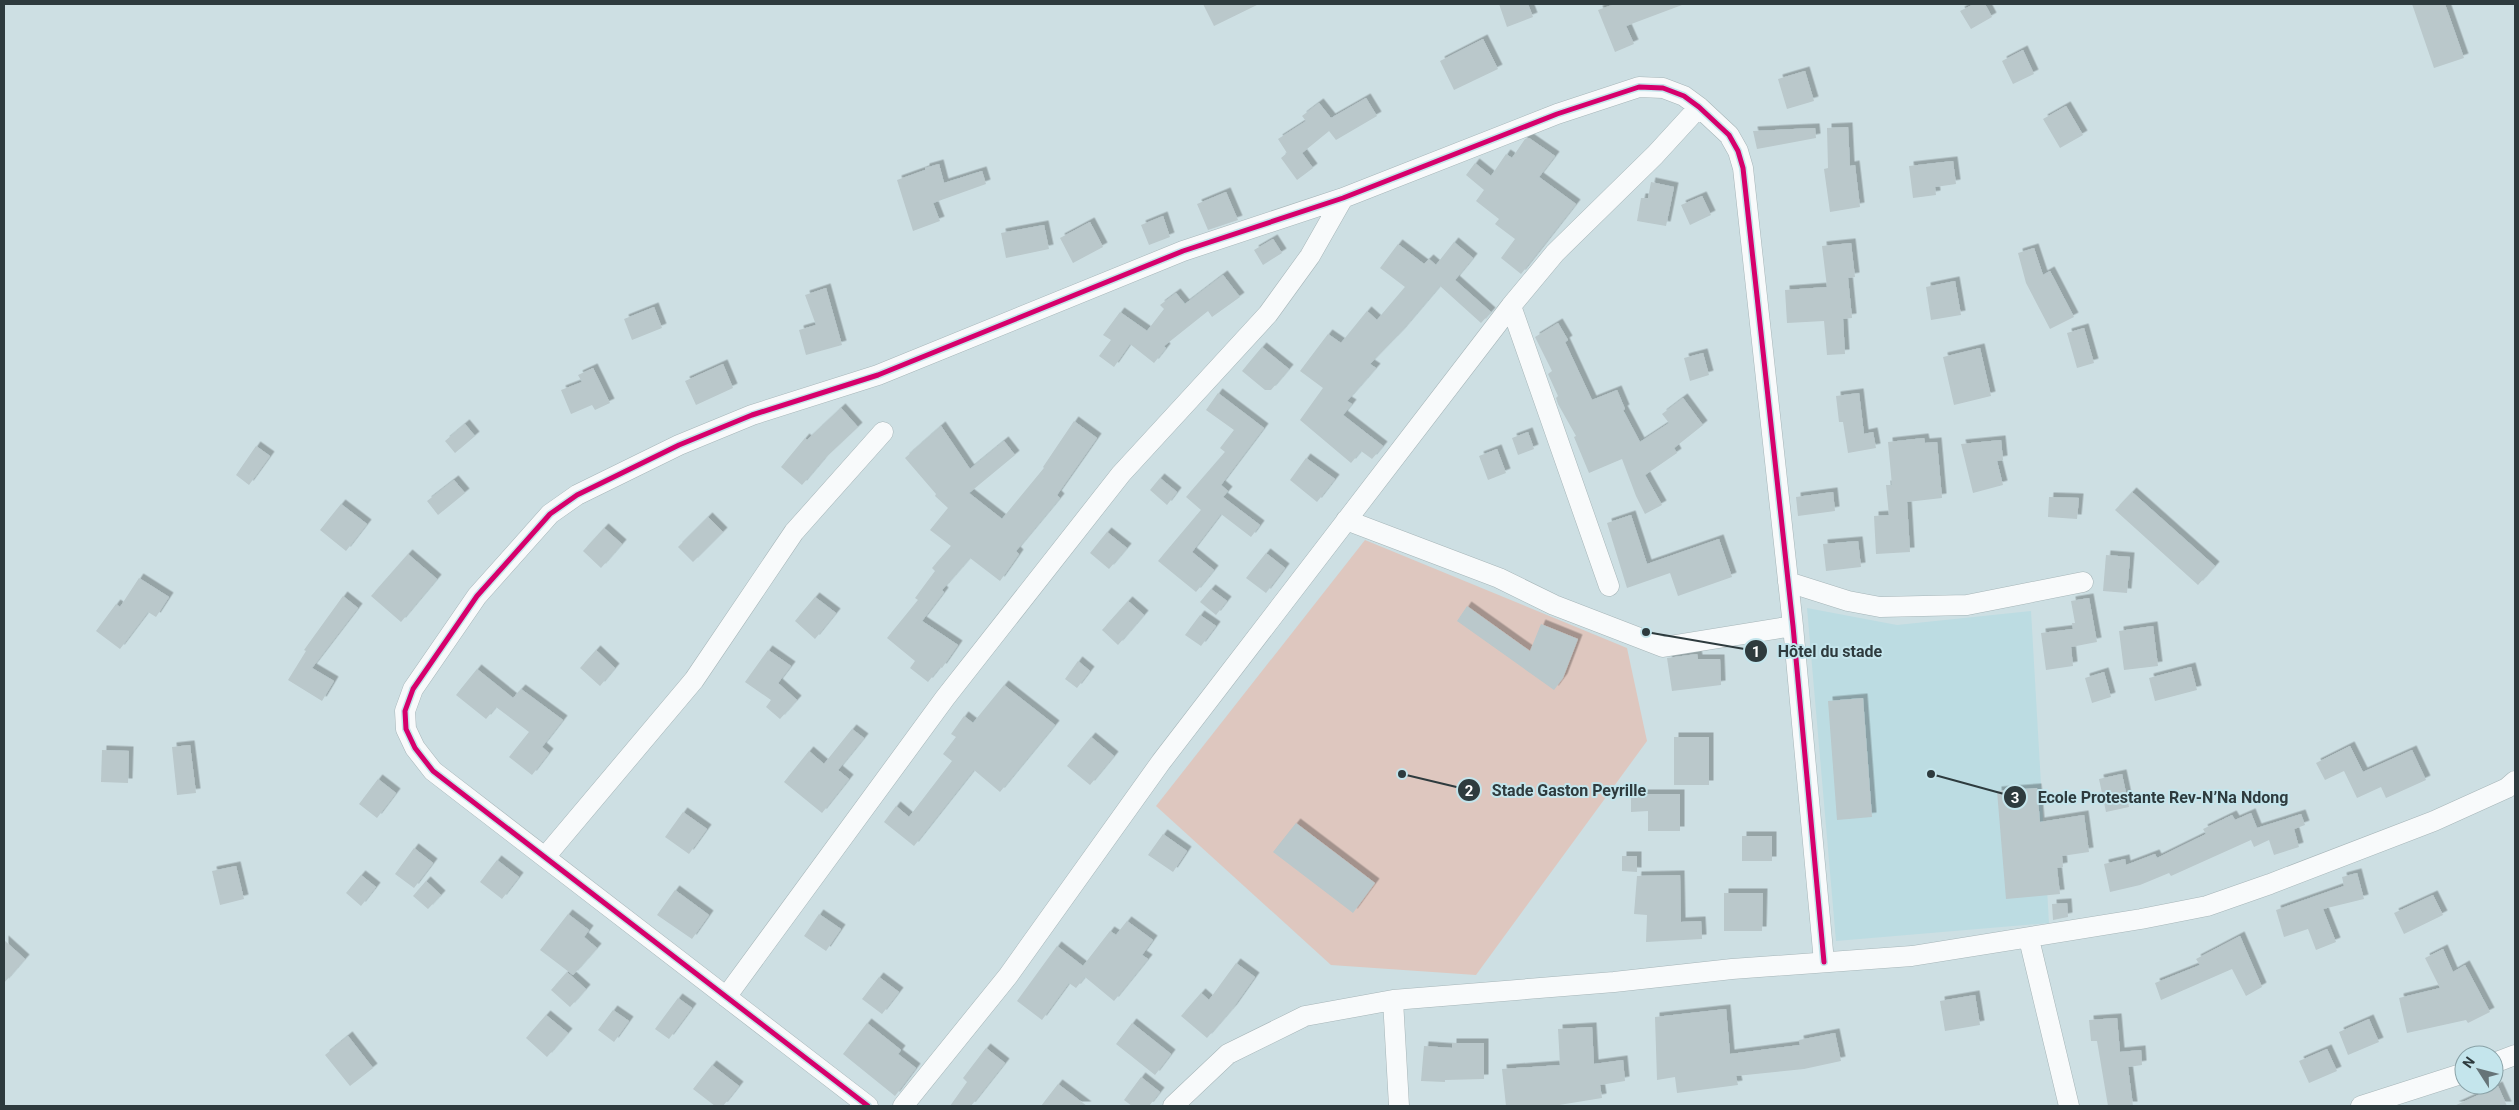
<svg xmlns="http://www.w3.org/2000/svg" width="2519" height="1110" viewBox="0 0 2519 1110" font-family="Roboto,sans-serif">
	<style>
		.built { fill: #bcdce2 }
		.green { fill: #dec7bf }
		.building { fill: #bac8cb; filter: url(#shadow) }
		.lines { fill: none; stroke-linecap: round; stroke-linejoin: round }
		.minor-casing { stroke: #a6b5b8; stroke-width: 21 }
		.minor { stroke: #f8fafb; stroke-width: 20 }
		.cycleway-casing { stroke: #c4e5ec; stroke-width: 8 }
		.cycleway { stroke: #d6006c; stroke-width: 5 }
		.leader { fill: none; stroke: #2e3b3e; stroke-width: 2 }
		.callout-dot { fill: #2e3b3e; stroke: #c4e5ec; stroke-width: 2 }
		.mark-label { font-size: 15px; text-anchor: middle; font-weight: bold; fill: #fff }
		.callout-label { font-size: 16px; text-anchor: middle; font-weight: bold; fill: #2e3b3e; stroke: #c4e5ec; stroke-width: 4; stroke-linejoin: round; paint-order: stroke }
	</style>
	<defs>
		<filter id="shadow"><feDropShadow dx="4.5" dy="-4.5" stdDeviation="0" flood-color="#0004"/></filter>
	</defs>
	<rect width="100%" height="100%" fill="#cddfe3"/>
	<!-- built -->
	<path class="built" d="M1807,608l90,17 134,-14 18,312 -213,18z"/>
	<!-- green -->
	<path class="green" d="M1365,540l262,108 20,93 -171,234 -145,-10 -175,-159z"/>
	<!-- building -->
	<path class="building" d="M1203,4h56l-45,22z
		M1499,4h29l5,13 -26,10z
		M1615,4h67v1l-56,21 8,18 -19,8 -17,-42z
		M1974,4h11l7,13 -21,12 -11,-18z
		M2412,4h33l19,54 -30,10z
		M1483,39l15,30 -44,21 -14,-29z
		M2023,50l11,24 -21,10 -11,-23z
		M1805,71l9,30 -27,8 -9,-30z
		M1366,98l11,18 -41,24 -7,-9 -27,22 11,15 -16,12 -16,-22 6,-5 -9,-14 28,-18 -4,-5 17,-13 12,15z
		M2066,106l17,29 -23,13 -17,-29z
		M1848,127l2,39 5,-1 5,42 -30,5 -6,-43 4,-1 -1,-40z
		M1815,128l1,10 -59,11 -4,-18z
		M1529,138l26,18 -16,21 37,27 -55,70 -20,-16 14,-19 -20,-15 4,-5 -23,-18 8,-11 -18,-15 9,-12 16,13 15,-22 6,4 13,-19z
		M1953,161l3,23 -21,3 1,8 -23,3 -4,-32z
		M939,164l5,19 38,-12 4,13 -53,19 7,18 -27,10 -16,-51 28,-10v-2z
		M1651,182l23,5 -8,39 -29,-5 4,-23h7z
		M1226,192l12,28 -30,10 -11,-26z
		M1702,196l9,19 -21,10 -9,-20z
		M1163,216l7,21 -21,8 -8,-20z
		M1090,222l13,25 -30,16 -13,-25z
		M1044,225l5,24 -43,9 -5,-25z
		M1273,239l9,14 -19,12 -9,-15z
		M1454,242l19,16 -18,22 36,32 -10,11 -41,-37 -40,47 -30,31 6,4 -29,33 5,3 -9,11 40,31 -11,13 -11,-8 -10,12 -51,-43 23,-32 -23,-17 28,-37 13,9 26,-32 10,9 28,-33 -25,-19 18,-24 26,20 5,-5 7,6z
		M1851,243l4,34 -7,1 4,40 -9,1 2,35 -18,1 -3,-34 -37,2 -2,-33 42,-3 -5,-41z
		M2034,248l9,27 7,-4 24,46 -24,12 -24,-46 -8,-30z
		M1223,275l17,22 -28,20 -4,-6 -44,35 2,2 -12,15 -24,-19 -16,23 -15,-11 12,-16 -8,-5 17,-23 27,19 17,-22 -4,-4 16,-12 9,11z
		M1955,281l6,34 -30,5 -5,-33z
		M826,288l16,57 -36,10 -7,-25 17,-5 -11,-30z
		M654,307l8,21 -30,12 -8,-21z
		M1558,323l10,17 -3,2 27,58 25,-10 8,19 -2,1 17,32 29,-19 -7,-9 21,-16 20,27 -29,23 3,5 -32,22 17,30 -17,9 -9,-18 -14,-37 -33,14 -15,-36 2,-1 -18,-32 -2,-6 2,-2 -10,-22 4,-3 -17,-34z
		M2084,328l10,35 -17,5 -10,-35z
		M1262,347l27,22 -18,21h-6l-23,-19z
		M1980,348l11,48 -37,9 -11,-48z
		M1703,353l6,22 -19,6 -6,-23z
		M723,364l10,24 -37,17 -11,-24z
		M593,368l17,35 -15,7 -3,-5 -21,9 -10,-24 21,-8 -4,-7z
		M1218,393l46,35 -43,57 7,6 -5,6 37,28 -9,12 -30,-23 -29,38 22,18 -18,22 -38,-31 43,-51 -15,-13 39,-45 -5,-4 14,-18 -28,-20z
		M1859,393l5,41 9,-2 3,16 -28,5 -5,-31h-4l-3,-26z
		M841,408l17,19 -34,32 -22,26 -21,-18 24,-29 2,2z
		M1074,421l23,17 -40,57 3,3 -44,53 3,3 -19,27 -30,-23 -28,32 2,2 -22,29 36,24 -16,23 -2,-1 -12,15 -18,-14 5,-7 -28,-23 31,-38 -3,-2 20,-27 -3,-3 19,-22 -21,-16 18,-22 -13,-12 1,-2 -31,-36 36,-32 29,43 34,-28 11,14 -46,38 33,26 42,-51 -1,-1z
		M465,424l10,12 -20,17 -10,-12z
		M1528,432l6,17 -16,6 -6,-17z
		M1924,438l1,5 12,-1 5,56 -35,4 3,50 -34,2 -2,-38 15,-1 -3,-30h6l-4,-43z
		M2001,440l2,20 -6,1 6,24 -30,8 -12,-49z
		M256,446l14,10 -21,29 -13,-10z
		M1497,449l9,24 -18,7 -9,-24z
		M1306,458l29,21 -18,23 -27,-22z
		M1160,478l17,14 -10,13 -17,-15z
		M454,480l11,13 -27,22 -11,-14z
		M1833,492l2,19 -37,5 -2,-19z
		M2132,492l83,74 -17,19 -83,-75z
		M2049,497l30,1 -2,21 -29,-2z
		M341,504l26,20 -21,27 -26,-21z
		M1631,515l16,49 72,-25 13,38 -54,19 -8,-23 -43,15 -20,-65z
		M708,517l15,15 -30,30 -15,-15z
		M604,528l18,16 -21,24 -18,-17z
		M1107,532l20,16 -18,21 -19,-16z
		M1858,541l3,26 -35,4 -3,-27z
		M1266,553l19,15 -19,25 -20,-15z
		M408,554l29,25 -36,43 -30,-26z
		M2106,555l24,2 -3,36 -24,-2z
		M139,578l30,19 -13,20 -8,-5 -28,37 -24,-18 20,-27 4,3z
		M1211,589l16,12 -11,14 -16,-13z
		M343,596l15,12 -46,60 22,13 -12,20 -34,-21 18,-29 -2,-1z
		M815,597l21,16 -21,26 -20,-18z
		M2089,598l8,44 -26,5 2,19 -27,4 -5,-37 32,-4 -1,-6h3l-4,-22z
		M1128,601l16,14 -26,30 -16,-15z
		M1467,606l63,45 11,-27 37,15 -15,39 -9,12 -97,-69z
		M1200,615l16,11 -15,20 -16,-11z
		M2153,626l5,40 -34,4 -5,-39z
		M596,650l19,18 -15,18 -20,-18z
		M768,650l23,16 -13,17 19,17 -17,19 -14,-12 5,-7 -26,-18z
		M1697,654l1,5h22l1,26 -49,6 -5,-33z
		M1078,661l12,10 -13,17 -12,-9z
		M2191,667l6,23 -42,11 -6,-23z
		M477,669l36,29 8,-9 42,31 -21,27 7,6 -17,22 -23,-18 20,-25 -33,-25 -10,12 -30,-24z
		M2104,672l7,25 -19,6 -7,-25z
		M1004,685l51,40 -55,67 -26,-22 -60,76 -30,-24 12,-16 13,11 43,-56 -9,-7 13,-17 -5,-3 13,-18 9,7z
		M1863,698l9,119 -35,3 -9,-119z
		M852,729l12,9 -26,32 11,9 -27,34 -38,-31 25,-31 15,13z
		M1091,737l23,19 -24,29 -23,-19z
		M1674,737h35v48h-35z
		M190,745l6,48 -19,2 -5,-48z
		M2350,746l13,26 49,-22 14,30 -40,18 -5,-11 -24,11 -13,-27 -19,9 -9,-17z
		M102,750l27,1 -1,32 -27,-1z
		M2122,774l7,33 -23,5 -7,-33z
		M378,779l18,14 -19,25 -18,-14z
		M2037,788l3,34 44,-7 5,37 -27,4 1,11 -6,1 3,26 -54,5 -9,-108z
		M1631,794h49v37h-32v-20l-17,1z
		M683,812l24,17 -18,25 -24,-17z
		M2251,813l6,15 44,-14 4,11 -11,4 5,18 -25,8 -5,-15 -15,7 -3,-7 -80,36 -2,-3 -29,12 -30,7 -6,-28 21,-5 1,6 29,-11 2,4 49,-24 -3,-5 29,-14 3,5z
		M1296,823l79,60 -22,30 -80,-61z
		M1163,834l24,17 -14,21 -25,-17z
		M1742,836h30v25h-30z
		M414,848l19,15 -19,25 -19,-14z
		M1622,856h15v16l-15,-1z
		M497,860l22,17 -17,22 -22,-17z
		M236,866l8,33 -24,6 -8,-34z
		M2357,873l7,26 -41,10 13,33 -20,8 -8,-21 -24,8 -8,-27 68,-24 -2,-9z
		M361,875l15,12 -15,19 -15,-13z
		M1680,875l1,47 20,-1 1,18 -56,3 1,-27 -13,-1 3,-38z
		M426,881l15,14 -13,14 -15,-13z
		M675,890l34,25 -17,24 -35,-24z
		M1724,893h39l-1,38h-38z
		M2433,895l10,20 -39,19 -10,-21z
		M2067,903l1,14 -15,3 -1,-16z
		M568,914l21,16 -5,7 13,11 -24,27 -33,-25z
		M819,914l22,15 -15,22 -22,-15z
		M1127,921l26,19 -11,15 6,4 -34,42 -29,-24 -9,11 -7,-5 -27,37 -25,-19 40,-55 26,20 27,-35 6,4z
		M2240,936l22,51 -16,9 -14,-27 -71,31 -6,-17 45,-18 -4,-6z
		M4,940l21,19 -21,24z
		M2443,949l10,23 12,-7 25,47 -22,11 -2,-3 -59,13 -8,-35 41,-10 -15,-30z
		M1236,963l19,14 -22,31 -26,30 -26,-22 20,-23 8,7z
		M567,972l19,17 -16,18 -19,-17z
		M879,977l20,15 -17,22 -20,-15z
		M1975,995l5,30 -35,6 -5,-30z
		M678,998l14,10 -23,31 -14,-10z
		M1726,1009l4,45 70,-9 -1,-5 36,-7 6,28 -37,8 -68,7 2,9 -61,8 -2,-16 -18,3 -2,-63z
		M613,1010l16,11 -15,21 -16,-12z
		M546,1015l22,18 -21,24 -21,-19z
		M2117,1018l3,34 21,-2 1,15 -14,2 5,39h-25l-11,-65h-6l-2,-21z
		M2369,1019l10,23 -31,13 -9,-23z
		M867,1023l34,27 -3,4 18,14 -21,28 -52,-42z
		M1132,1023l39,31 -16,21 -39,-31z
		M1592,1027l2,37 29,-4 2,21 -25,4 2,13 -49,8h-47l-4,-37 58,-4 -2,-36z
		M348,1036l25,32 -23,18 -25,-31z
		M1452,1043h32v36l-39,1v2l-24,-1 3,-35 28,2z
		M986,1048l19,15 -34,43h-21l17,-24 -4,-4z
		M2327,1049l10,22 -28,12 -10,-22z
		M712,1065l27,21 -16,20h-8l-22,-17z
		M1141,1077l19,15 -11,14h-17l-8,-6z
		M1058,1084l29,22h-46z
		M2498,1086l9,20h-53z"/>
	<g class="lines">
		<!-- minor casing -->
		<g class="minor-casing">
			<path id="minor" d="M1511,306l98,280
				M1346,520l153,58 55,27 109,42 130,-21
				M1788,582l60,19 32,6 87,-2 116,-23
				M545,857l149,-177 100,-148 89,-100
				M2029,939l40,167
				M726,997l219,-299 176,-224 147,-160 42,-58 33,-58
				M1393,1000l6,106
				M2494,1063l21,-8
				M868,1106l-435,-335 -18,-23 -9,-19 -1,-18 8,-22 64,-93 73,-82 27,-19 102,-50 73,-30 126,-40 305,-124 160,-53 214,-84 82,-27 24,1 21,8 15,11 30,28 9,16 5,17 50,458 31,336
				M903,1106l105,-130 153,-214 350,-456 44,-53 100,-98 44,-48
				M1173,1106l55,-52 77,-38 88,-16 221,-18 118,-13 180,-13 229,-37 66,-13 63,-22 164,-63 73,-33 8,-7
				M2361,1106l103,-33"/>
		</g>
		<!-- minor -->
		<use href="#minor" class="minor"/>
		<!-- cycleway casing -->
		<g class="cycleway-casing">
			<path id="cycleway" d="M868,1106l-435,-335 -18,-23 -9,-19 -1,-18 8,-22 64,-93 73,-82 27,-19 102,-50 73,-30 126,-40 305,-124 160,-53 214,-84 82,-27 24,1 21,8 15,11 30,28 9,16 5,17 50,458 31,336"/>
		</g>
		<!-- cycleway -->
		<use href="#cycleway" class="cycleway"/>
	</g>
	<!-- callouts -->
	<path class="leader" d="M1646 632L1756 651M1402 774L1469 790M1931 774L2015 797"/>
	<g class="callout-dot">
		<circle cx="1646" cy="632" r="5"/>
		<circle cx="1402" cy="774" r="5"/>
		<circle cx="1931" cy="774" r="5"/>
		<circle cx="1756" cy="651" r="12"/>
		<circle cx="1469" cy="790" r="12"/>
		<circle cx="2015" cy="797" r="12"/>
	</g>
	<g class="mark-label">
		<text x="1756" y="657">1</text>
		<text x="1469" y="796">2</text>
		<text x="2015" y="803">3</text>
	</g>
	<g class="callout-label">
		<text x="1830" y="657">Hôtel du stade</text>
		<text x="1569" y="796">Stade Gaston Peyrille</text>
		<text x="2163" y="803">Ecole Protestante Rev-N’Na Ndong</text>
	</g>
	<!-- border -->
	<rect width="2519" height="1110" fill="none" stroke="#2e3b3e" stroke-width="10"/>
	<!-- north arrow -->
	<g transform="translate(2479 1070) rotate(306)"><circle r="24" fill="#c4e5ec" stroke="#88a1a6"/>
	<path d="M0-4L9 19L0 12L-9 19Z" fill="#667478"/>
	<text y="-8" font-size="14" font-weight="bold" text-anchor="middle" fill="#2e3b3e">N</text>
	</g>
</svg>
